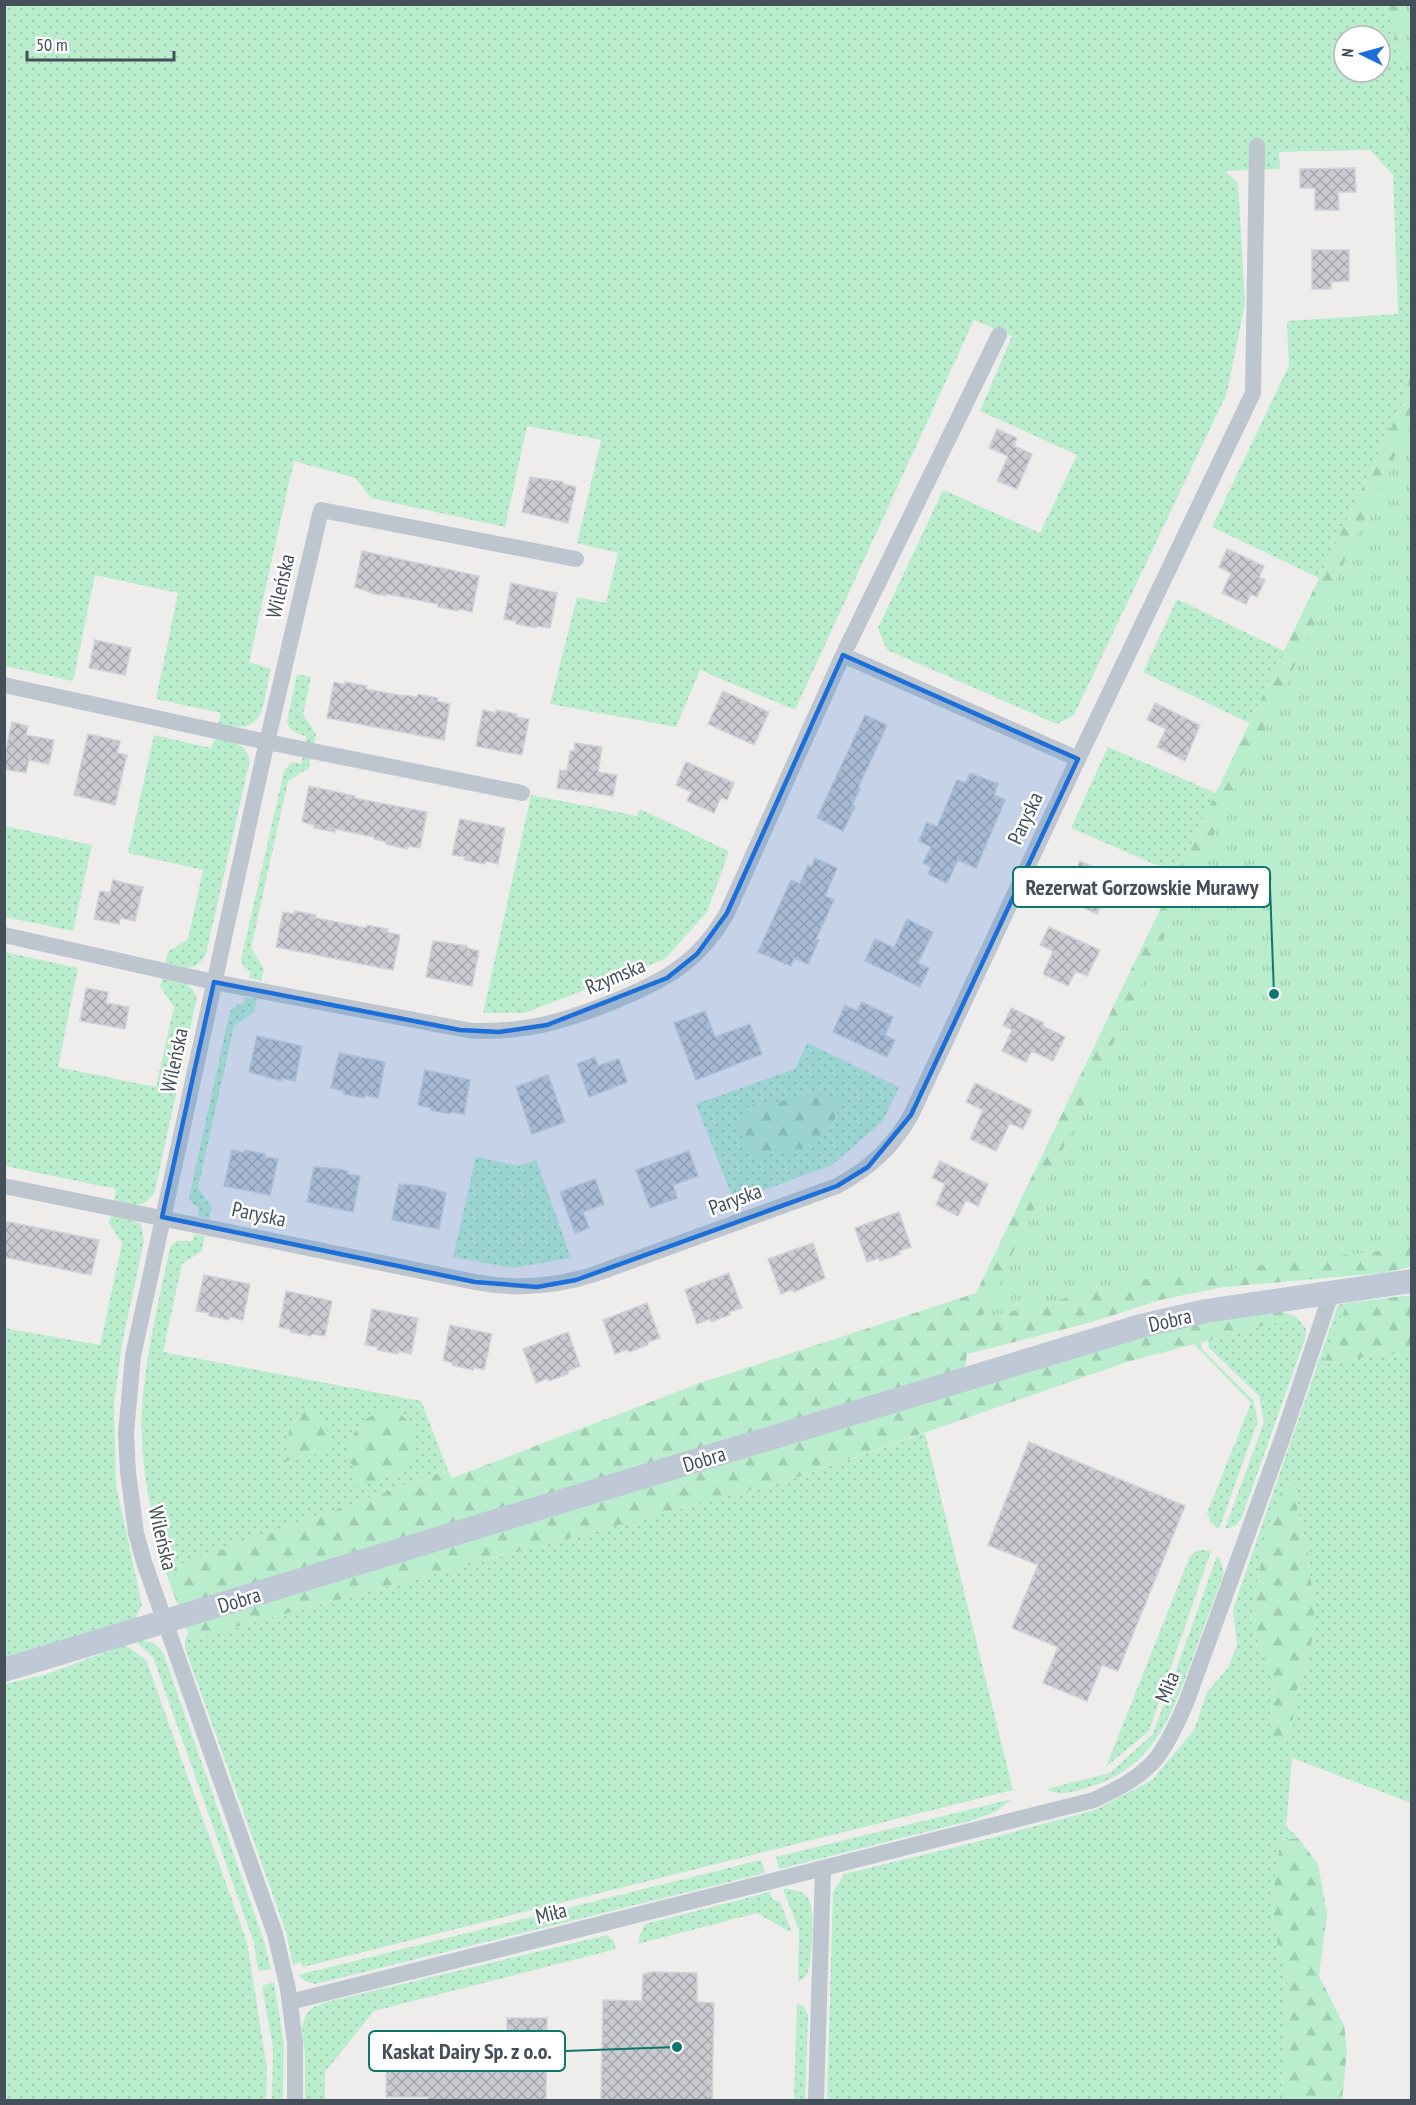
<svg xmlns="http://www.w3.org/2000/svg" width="1416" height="2105" viewBox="0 0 1416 2105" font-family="'PT Sans Narrow',sans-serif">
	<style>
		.grass { fill: url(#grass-dots); fill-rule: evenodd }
		.forest { fill: url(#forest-firs) }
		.park { fill: url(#park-tufts) }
		.building { fill: url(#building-cross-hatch); stroke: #d0d2d8; stroke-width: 1.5 }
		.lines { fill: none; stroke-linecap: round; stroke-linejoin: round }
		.street { stroke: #bdc6ce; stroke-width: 16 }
		.secondary { stroke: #bec9d5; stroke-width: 24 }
		.marked { fill: #1c6ed9; fill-opacity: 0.2; stroke: #1c6ed9; stroke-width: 4.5; stroke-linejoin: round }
		.labels { text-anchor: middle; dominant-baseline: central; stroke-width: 5; stroke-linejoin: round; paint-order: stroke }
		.street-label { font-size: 21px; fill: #454f59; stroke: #fff }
		.leader { fill: none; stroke: #0f766e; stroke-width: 2 }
		.callout-dot { fill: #0f766e; stroke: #fff; stroke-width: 2 }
		.callout { fill: #fff; stroke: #0f766e; stroke-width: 2 }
		.callout-label { font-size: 22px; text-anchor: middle; font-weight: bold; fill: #454f59 }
	</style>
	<defs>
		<pattern id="grass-dots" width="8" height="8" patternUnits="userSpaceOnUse" patternTransform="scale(1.5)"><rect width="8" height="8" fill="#baedce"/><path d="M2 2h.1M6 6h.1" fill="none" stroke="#a1cdb3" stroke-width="1.8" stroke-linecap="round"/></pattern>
		<pattern id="forest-firs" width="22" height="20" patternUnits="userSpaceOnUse" patternTransform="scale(1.5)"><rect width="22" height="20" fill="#baedce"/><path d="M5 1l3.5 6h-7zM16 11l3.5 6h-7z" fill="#a1cdb3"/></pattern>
		<pattern id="park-tufts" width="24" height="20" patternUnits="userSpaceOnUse" patternTransform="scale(1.5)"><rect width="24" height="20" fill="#baedce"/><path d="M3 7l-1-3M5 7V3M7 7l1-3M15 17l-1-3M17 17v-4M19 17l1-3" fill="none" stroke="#a1cdb3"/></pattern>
		<pattern id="building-cross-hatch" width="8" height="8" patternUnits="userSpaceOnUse" patternTransform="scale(1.5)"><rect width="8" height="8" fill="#c9cbd1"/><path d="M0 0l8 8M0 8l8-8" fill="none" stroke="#a5a7ad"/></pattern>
	</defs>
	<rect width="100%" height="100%" fill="#efecec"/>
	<!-- grass -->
	<path class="grass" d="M4,5h1382l25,84v285l-11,35 -81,169 -107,-51 77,-162 -2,-44 111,-7 -5,-139 -23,-25 -91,2 1,17 -55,2 13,12 7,120 -18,90 -153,322 -17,9 -170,-74 -9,-22 65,-138 97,43 37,-78 -97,-44 32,-75 -38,-16 -179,390 -95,-40 -24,57 -126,-23 27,-107 29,6 12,-50 -41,-10 24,-103 -74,-14 -22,101 -134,-29 -16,-20 -61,-17 -45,201 22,7c-10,38 -3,67 -53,55l3,-11 -65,-14 22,-106 -83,-18 -22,106 -68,-15zM1344,36h36v36h-36z
		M1177,599l107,52 -35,72 -106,-51z
		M297,674l14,3 -8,37 13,20 -2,10 -8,-2v-6c-10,-3 -16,-4 -19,-15z
		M154,735l57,13 4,-9c16,2 30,3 35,21l-44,194c-11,20 -22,13 -41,8l3,-10 20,-13 15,-69 -75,-17z
		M1108,747l108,46 -39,81 -106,-46z
		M303,757l7,2 -1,9 -21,13 -37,167 13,21 -3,12 -12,-3 1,-7 -6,-4 -3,-7 43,-189 8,-9 9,2z
		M531,795l106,21 3,-7 89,42 -22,61 -42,47 -140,54h-42z
		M5,826l87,19 -19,86 -68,-14z
		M5,952l73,16 -20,99 98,20 18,-80 -14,-21 3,-9c16,4 26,3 34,20l-42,194c-12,20 -22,14 -41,9l2,-11 -111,-23z
		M245,997l12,2 -3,13 -20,14 -36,162 14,19 -3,12 -11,-3 1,-8 -6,-4 -4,-6 41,-187 7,-6 7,-2z
		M807,1043l92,44 -16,34 -51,44 -98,36 -38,-97 99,-35z
		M476,1157l42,9 18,-6 35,98 -59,10 -59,-11z
		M111,1215l24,6 6,4 3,16 -22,103 -8,61 2,80 26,120 -7,13 -22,12 -108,28v-330l95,17 22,-102 -13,-20z
		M194,1234l11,2 -3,15 -20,13 -19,88 258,49 27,69 -283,100c-13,-51 -26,-107 -23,-160 3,-55 17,-109 28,-163l7,-6h16z
		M1347,1303l-23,60 64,-9h23v449l-119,-45 -6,68 12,12 -17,2 -4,21 -5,44 6,43 10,30 -4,47 -2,75h-455l6,-208 11,-18 136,-33 115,-31 57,-30 42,-50 13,-38 21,-24 9,-23 -4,-36 105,-304zM1298,1491l-1,18 11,42 1,21 6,29 -4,51 -16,44 -3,33 -19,14 -2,-28 2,-34 -22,-60 11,-67 18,-61z
		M1297,1317l9,12 -1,10 -64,180 -6,7 -10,3 39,-107 -5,-26 -51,-49 1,-7z
		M1201,1342l1,7 51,51 5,21 -39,108 -8,-6 -4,-10 44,-110 -57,-59z
		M925,1433l88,357 -710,177 -3,-5 -7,3 -7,-33 -101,-284v-8l3,-7 2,6 602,-160z
		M1205,1550l6,1 -62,180 -43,36 84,-211 6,-5z
		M1217,1556l3,3 4,14c-11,29 -22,58 -32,87 -22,59 -39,109 -106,128 -15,4 -26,9 -39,1l63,-16 43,-39z
		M141,1640l13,3 9,9 101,289 7,28 -9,2 -4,-1 -4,-27 -101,-286 -17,-15z
		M125,1645l21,15 101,282 20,127 -1,31h-261l-1,-416 40,-9z
		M1012,1799l-17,13 -22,8 -194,49 -3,-12z
		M761,1860l4,13 -450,111 -10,-3 -7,-6z
		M783,1889c11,0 23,2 27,13 5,10 2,66 -4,74 -2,3 -6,4 -8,6l1,-52z
		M770,1892l2,7 8,3 12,31 -35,-20 -119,31 2,-9 5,-11z
		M607,1935l6,5 3,9 -242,62 -49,61v28h-20v-44l-3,-29 4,-13 6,-6 11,-5z
		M274,1982l10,63 -1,55h-11l1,-52 -11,-62z
		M797,2003l6,3 5,9 -3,85h-11z"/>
	<!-- forest -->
	<path class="forest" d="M1386,5h25l-3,79z
		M1411,374v893l-30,6 -157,14 -64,13 -68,22 -125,32 -5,33 169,-48 130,-27 19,-1 17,6 -170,45 -335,117 -602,160 -25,-69 283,-100 4,8 248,-95 276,-90 424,-884z
		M813,1093l29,9c-4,11 -15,34 -25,40 -11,7 -51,13 -65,16l-12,-32 4,-17 13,-6 22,-1z
		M1411,1295v59h-23l-64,9 23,-60z
		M301,1410l14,3 12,17 5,21 -46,10 3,-31z
		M383,1410c30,3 30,20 33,46 -21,18 -35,27 -64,30l4,-17 -11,-12c10,-27 11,-35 38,-47z
		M1290,1480l8,11 -1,18 11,42 1,21 6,29 -4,51 -16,44 -3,33 -20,15 -1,-29 2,-34 -22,-60 11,-67 18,-61z
		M1298,1838l20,26 9,50 -8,62 25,49 3,25 -5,50h-60l2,-75 4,-47 -10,-30 -6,-43 5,-44 4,-21z"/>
	<!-- park -->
	<path class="park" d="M1402,5h9v186l-6,-99z
		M1411,423v824l-272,33 -158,39z"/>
	<!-- building -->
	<path class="building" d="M1355,168l1,24h-18l1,18h-24v-22h-15v-19z
		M1312,250h37v31l-18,1v7h-19z
		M997,429l20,9 -3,8 18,8 -15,35 -20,-8 11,-25 -19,-8z
		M530,477l33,5v2l13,3 -8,36 -46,-11z
		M1227,549l37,17 -5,11 6,3 -8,17 -6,-3 -5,10 -24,-11 9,-20 -12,-6z
		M362,551l117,25 -7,36 -13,-3 -1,2 -20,-4v-3l-51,-10 -1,2 -11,-2 -20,-7z
		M511,583l46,10 -7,35 -13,-2 -1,2 -20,-4v-3l-12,-2z
		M95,640l36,8 -6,27 -36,-7z
		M334,682l11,3v-3l22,4 -1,3 38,7v-1l13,2 1,-3 20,4 -1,3 13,3 -6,36 -117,-22z
		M723,691l46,21 -15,33 -46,-21z
		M1155,703l45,22 -15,36 -28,-14 9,-18 -19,-9z
		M483,710l13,3v-3l21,4v3l12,2 -7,36 -46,-9z
		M865,715l22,10 -29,63 2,1 -8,16 3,2 -12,24 -26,-13z
		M12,722l16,4 -2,9 28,5 -5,24 -20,-4 -3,13 -22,-4v-11z
		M88,734l32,7 -3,12 10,2 -12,50 -41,-10z
		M575,743l27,4 -4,25 19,3 -4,21 -56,-8 3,-18 7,1 3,-20h4z
		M686,762l48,21 -7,17 -6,-3 -7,16 -27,-12 4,-9 -15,-7z
		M970,773l28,11 -4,11 11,5 -29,68 -18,-8 -11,23 -19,-9 3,-7 -8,-4 8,-16 -12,-6 8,-19 10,5 20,-47 9,3z
		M309,786l46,10 -1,2 73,14 -7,36 -13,-2v3l-21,-5 1,-2 -13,-3v-2l-39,-8v3l-21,-4 1,-3 -13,-3z
		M460,819l45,9 -7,36 -12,-3 -1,3 -21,-4 1,-3 -13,-2z
		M815,858l22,10 -12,28 9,4 -18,39 3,1 -11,24 -14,-6 -3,8 -33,-14 33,-72 9,4 8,-19 3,2z
		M1080,861l18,8 -7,16 16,8 -10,21 -34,-16z
		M113,880l30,7 -8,34 -15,-3 -1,6 -25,-5 6,-28 10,2z
		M295,911l21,4 -1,3 12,2 39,8 1,-3 21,4 -1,3 13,3 -7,35 -117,-23 7,-35 11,2z
		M907,919l26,13 -15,31 11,5 -9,19 -55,-26 10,-22 19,9z
		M1049,927l51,23 -13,26 -11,-5 -8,15 -25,-12 10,-23 -13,-6z
		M433,941l34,5v2l12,3 -7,35 -46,-9z
		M86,988l22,4 -2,11 23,4 -4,22 -45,-8z
		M862,1002l31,15 -8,18 10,5 -8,17 -54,-25 12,-27 12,6z
		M1011,1008l33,15 -1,3 22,11 -12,24 -21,-10 -6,11 -24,-11 10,-21 -9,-5z
		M705,1011l10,26 35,-13 12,30 -66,26 -22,-57z
		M257,1036l45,10 -7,35 -13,-3v3l-33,-9z
		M339,1053l46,9 -7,36 -13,-3 -1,3 -21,-4 1,-3 -13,-3z
		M595,1057l3,9 21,-7 8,23 -38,15 -12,-33z
		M425,1070l45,10 -6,34 -13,-2 -1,2 -20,-4 1,-2 -13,-3z
		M548,1075l17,47 -33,12 -16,-47z
		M975,1083l57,27 -9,19 -13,-6 -14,28 -26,-12 13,-29 -17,-8z
		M232,1150l12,3 1,-3 20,4v3l13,2 -8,36 -46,-9z
		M689,1151l9,25 -25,9 4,13 -27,10 -14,-38z
		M940,1161l48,23 -10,22 -12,-6 -8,16 -22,-11 9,-21 -13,-6z
		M314,1167l24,2 10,2 -1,3 13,2 -7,36 -46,-10z
		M595,1179l9,25 -21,8 6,16 -14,5 -15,-41z
		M399,1184l24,2 23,7 -7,36 -47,-9z
		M899,1212l12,35 -12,4 1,3 -20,7 -1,-3 -12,4 -12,-34z
		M4,1221l95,19 -8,35 -87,-18z
		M813,1243l12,35 -31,14 -1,-3 -12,5 -13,-35z
		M729,1273l13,35 -13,4 1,3 -9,3 -10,4 -1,-3 -13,5 -12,-34z
		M204,1275l46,9 -7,36 -13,-3 -1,3 -20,-4v-3l-13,-2z
		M286,1291l46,10 -7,35 -13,-2 -1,2 -20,-4v-2l-12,-3z
		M647,1303l13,35 -12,4v3l-19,7 -1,-3 -13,5 -12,-34z
		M372,1309l46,9 -7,36 -12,-3 -1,3 -10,-2 -11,-2 1,-3 -13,-2z
		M450,1325l42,9 -8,36 -10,-3 -1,3 -21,-5 1,-2 -10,-3z
		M568,1332l12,34 -12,5v3l-19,7 -1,-3 -12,5 -13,-34z
		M1029,1442l156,64 -67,165 -16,-6 -15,36 -44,-18 15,-36 -46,-19 26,-63 -50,-20z
		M651,1972l46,1v29l17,1 -2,97h-111l2,-100 39,1 1,-27z
		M507,2018h40l-1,82h-117v-3h-43l1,-54 120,3z"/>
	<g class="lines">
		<!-- street -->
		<path class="street" d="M843,655l235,104
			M4,685l263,57 255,51
			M4,935l210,47 258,49c55,1 87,-8 138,-28 52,-21 88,-39 117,-90l116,-258 156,-320
			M4,1186l471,96c42,8 80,5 120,-8l242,-88c33,-18 56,-39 74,-71l167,-356 175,-366 4,-247
			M290,2002l804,-202c21,-10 44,-21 60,-39 14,-17 23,-38 32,-58l96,-264 49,-145
			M295,2100v-58l-7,-53 -13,-55 -131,-372 -8,-29 -8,-61 -2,-39 7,-77 128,-588 60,-258 255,49
			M816,2100l7,-231"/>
		<!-- secondary -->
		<path class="secondary" d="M4,1670l1137,-344 65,-15 206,-30"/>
	</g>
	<!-- marked area -->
	<path class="marked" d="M843,655l235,104 -167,356 -43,52 -31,19 -261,94 -39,7 -62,-5 -313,-65 52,-235 246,48 39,2 48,-7 120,-47 30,-24 30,-41z"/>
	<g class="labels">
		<!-- street labels -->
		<g class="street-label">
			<text transform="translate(280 586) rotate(-77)">Wileńska</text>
			<text transform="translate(1025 818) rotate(-65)">Paryska</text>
			<text transform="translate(615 976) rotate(-23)">Rzymska</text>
			<text transform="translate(174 1060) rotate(-78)">Wileńska</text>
			<text transform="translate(735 1199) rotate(-20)">Paryska</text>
			<text transform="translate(259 1214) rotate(12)">Paryska</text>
			<text transform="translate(1170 1320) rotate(-13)">Dobra</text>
			<text transform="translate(704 1459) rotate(-17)">Dobra</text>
			<text transform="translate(163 1538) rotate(77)">Wileńska</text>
			<text transform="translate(239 1600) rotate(-17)">Dobra</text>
			<text transform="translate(1167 1687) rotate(-68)">Miła</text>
			<text transform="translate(551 1913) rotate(-14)">Miła</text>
		</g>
	</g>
	<!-- callouts -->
	<path class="leader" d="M1274 994L1270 887M677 2047L565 2051"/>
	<g class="callout-dot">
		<circle cx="1274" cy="994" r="6"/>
		<circle cx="677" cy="2047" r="6"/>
	</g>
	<g class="callout">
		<rect x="1013" y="867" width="257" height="40" rx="6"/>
		<rect x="369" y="2031" width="196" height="40" rx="6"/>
	</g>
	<g class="callout-label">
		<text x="1142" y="895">Rezerwat Gorzowskie Murawy</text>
		<text x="467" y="2059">Kaskat Dairy Sp. z o.o.</text>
	</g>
	<!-- border -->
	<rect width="1416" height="2105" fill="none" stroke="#454f59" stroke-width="12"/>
	<!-- north arrow -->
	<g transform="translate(1362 54) rotate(275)"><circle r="28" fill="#ffffff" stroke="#b5b9bd" stroke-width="1.5"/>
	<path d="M0-4.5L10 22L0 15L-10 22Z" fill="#1c6ed9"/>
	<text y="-9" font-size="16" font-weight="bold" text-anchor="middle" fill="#454f59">N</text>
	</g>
	<!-- scale -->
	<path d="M27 51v9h147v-9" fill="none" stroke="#454f59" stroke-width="3"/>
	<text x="36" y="51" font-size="18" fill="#454f59" stroke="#ffffff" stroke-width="4.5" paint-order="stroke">50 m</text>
</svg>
